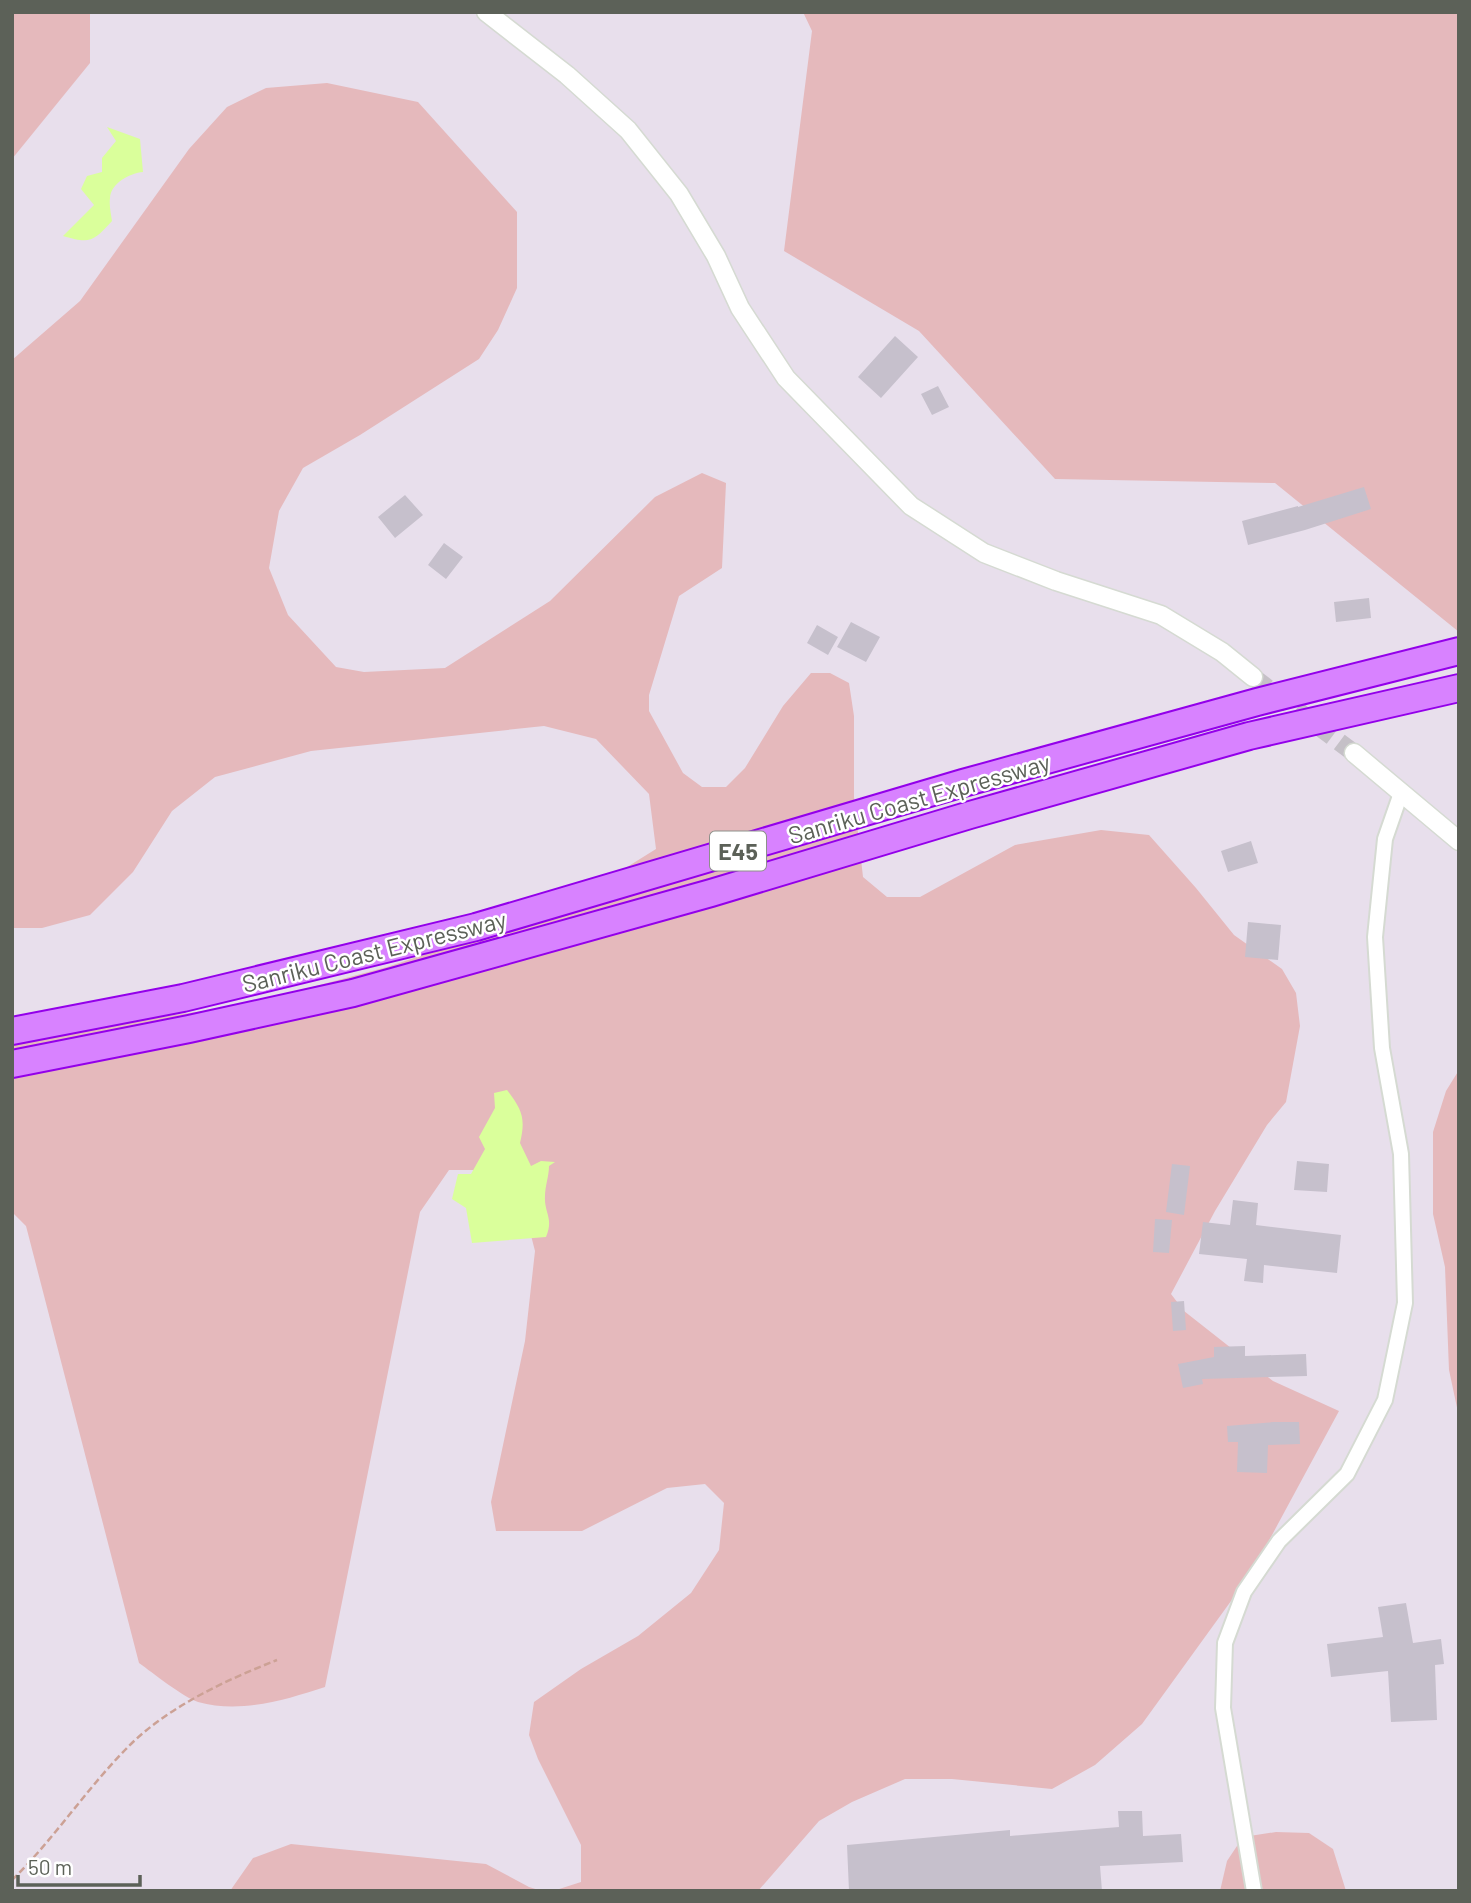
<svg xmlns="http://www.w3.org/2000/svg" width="1471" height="1903" viewBox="0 0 1471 1903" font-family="Barlow,sans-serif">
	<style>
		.green { fill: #e5b9bc }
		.water { fill: #daff9b }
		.building { fill: #c6c0cc }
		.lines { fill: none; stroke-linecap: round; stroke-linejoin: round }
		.tertiary-tunnel { stroke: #c5c0c7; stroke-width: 18; stroke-dasharray: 18 9; stroke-linecap: butt }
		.minor-casing { stroke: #d5dad2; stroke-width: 18 }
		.tertiary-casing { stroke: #d5dad2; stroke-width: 21 }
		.motorway-casing { stroke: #9300ea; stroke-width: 30 }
		.path { stroke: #cca195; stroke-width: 2.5; stroke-dasharray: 7 3.5; stroke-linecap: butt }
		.minor { stroke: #fff; stroke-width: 14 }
		.tertiary { stroke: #fff; stroke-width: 18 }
		.motorway { stroke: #d882ff; stroke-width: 26 }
		.labels { text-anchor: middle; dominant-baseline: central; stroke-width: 5; stroke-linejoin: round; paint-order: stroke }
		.shield { fill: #fff; stroke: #8d908a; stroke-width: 2 }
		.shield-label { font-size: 23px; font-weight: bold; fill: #5c6158 }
		.street-label { font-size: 24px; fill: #5c6158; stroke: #fff }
	</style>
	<rect width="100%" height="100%" fill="#e8dfec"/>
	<!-- green -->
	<path class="green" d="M12,12h78v51l-78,96z
		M803,12h656v620l-184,-149 -220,-4 -136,-148 -135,-80 28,-220z
		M327,83l91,19 99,110v76l-19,42 -19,29 -119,76 -57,33 -24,43 -10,57 19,47 48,52 28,5 81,-4 105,-67 105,-104 47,-24 24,10 -4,85 -43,28 -30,99v16l34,62 19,14h24l19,-19 38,-62 28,-33h19l19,10 5,33v81l9,80 24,20h33l95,-52 86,-15 48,5 47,53 38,47 48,34 14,24 4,33 -14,76 -19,23 -52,86 -44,83 13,17 89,70 66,30 -87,161 -110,152 -47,41 -43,24 -100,-10h-47l-53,23 -33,19 -61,70h-205l28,-9v-37l-43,-86 -9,-24 5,-33 47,-33 57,-33 53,-43 28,-43 5,-47 -19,-19 -38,4 -85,43h-86l-5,-29 34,-161 10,-90 -10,-39 -47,-42h-29l-29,42 -95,475c-40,13 -85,27 -127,15 -15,-5 -45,-29 -59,-39l-113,-437 -14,-14v-178l71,-6 162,-23 142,-38 171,-57 98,-61 -7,-55 -53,-55 -52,-13 -233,25 -96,26 -43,34 -39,61 -43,43 -48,13h-30v-568l68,-59 109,-152 38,-42 39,-19z
		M1459,1070v347l-10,-47 -4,-103 -12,-53v-82l13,-41z
		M1276,1832l33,1 24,16 13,42h-126l7,-30 16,-24z
		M291,1844l195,20 43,23 13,4h-312l23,-33z"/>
	<!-- water -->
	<path class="water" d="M107,127l33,12 3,33c-13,1 -32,11 -33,26 -1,8 1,16 2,23 -19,21 -22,23 -49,15l31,-31 -13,-16 6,-13 15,-4v-14l14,-17z
		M507,1090c15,20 19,28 13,53l11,23 10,-5 14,1 -6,4c0,10 -4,20 -4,30 -1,17 9,22 1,41l-74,6 -6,-35 -14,-9 6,-25h13l14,-25 -6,-12 16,-29 -1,-15z"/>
	<!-- building -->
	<path class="building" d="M895,336l23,21 -37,41 -23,-21z
		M938,386l11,21 -17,8 -11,-21z
		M1364,487l7,22 -66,21 -57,15 -6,-24 56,-15v1z
		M405,495l18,20 -28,23 -17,-21z
		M444,543l19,14 -17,22 -18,-14z
		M1369,598l2,20 -35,4 -2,-20z
		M851,622l29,15 -14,25 -29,-15z
		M817,625l21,12 -10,18 -21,-12z
		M1251,841l7,22 -30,9 -7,-21z
		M1248,922l33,3 -3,35 -33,-3z
		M1297,1161l32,3 -2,28 -33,-2z
		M1172,1164l18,2 -6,49 -18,-3z
		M1233,1200l25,3 -2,22 85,10 -4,38 -73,-8 -1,18 -19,-2 3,-22 -48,-5 4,-32 27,3z
		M1155,1219l17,1 -3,33 -16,-1z
		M1184,1301l2,29 -13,1 -2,-29z
		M1245,1346v10l61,-2 1,22 -105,3 1,5 -20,4 -5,-24 36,-7v-10z
		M1274,1422h25l1,22 -32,1 -1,28 -30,-1 1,-30h-10l-1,-16z
		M1406,1603l7,40 28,-4 3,25 -9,1 2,55 -46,2 -3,-51 -57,6 -4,-33 56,-7 -5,-30z
		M1118,1811h24l1,25 38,-2 2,28 -83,4 2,25h-253l-2,-46 163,-15v6l109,-9z"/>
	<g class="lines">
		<!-- tertiary-tunnel -->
		<path class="tertiary-tunnel" d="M1253,677l101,76"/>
		<!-- minor casing -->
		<g class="minor-casing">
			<path id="minor" d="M1254,1891l-31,-183 2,-65 19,-51 35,-51 68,-67 38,-74 20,-97 -4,-149 -19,-106 -7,-111 10,-98 16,-46"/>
		</g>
		<!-- tertiary casing -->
		<g class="tertiary-casing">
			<path id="tertiary" d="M486,12l81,63 61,55 51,64 37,62 24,52 46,70 125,128 73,47 72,28 105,34 61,37 31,25
				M1354,753l105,88"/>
		</g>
		<!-- motorway casing -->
		<g class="motorway-casing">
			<path id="motorway" d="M12,1031l171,-33 293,-71 487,-144 294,-81 202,-51
				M12,1064l177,-35 164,-36 358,-100 259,-78 279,-79 210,-48"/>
		</g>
		<!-- path -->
		<path class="path" d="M12,1880c41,-40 73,-89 113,-130 40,-42 99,-69 152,-90"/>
		<!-- minor -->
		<use href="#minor" class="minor"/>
		<!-- tertiary -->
		<use href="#tertiary" class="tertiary"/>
		<!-- motorway -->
		<use href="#motorway" class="motorway"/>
	</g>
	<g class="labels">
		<!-- shield labels -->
		<rect class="shield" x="710" y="831.5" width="56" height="39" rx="5"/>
		<g class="shield-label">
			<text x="738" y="851">E45</text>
		</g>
		<!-- street labels -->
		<g class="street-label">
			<text transform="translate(919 798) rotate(-16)">Sanriku Coast Expressway</text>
			<text transform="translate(374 951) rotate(-14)">Sanriku Coast Expressway</text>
		</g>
	</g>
	<!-- border -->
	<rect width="1471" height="1903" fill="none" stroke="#5c6158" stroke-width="28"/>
	<!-- scale -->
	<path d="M18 1875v10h122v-10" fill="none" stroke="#5c6158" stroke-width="3.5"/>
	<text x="28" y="1875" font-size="21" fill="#5c6158" stroke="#ffffff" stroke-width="5" paint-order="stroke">50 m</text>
</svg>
